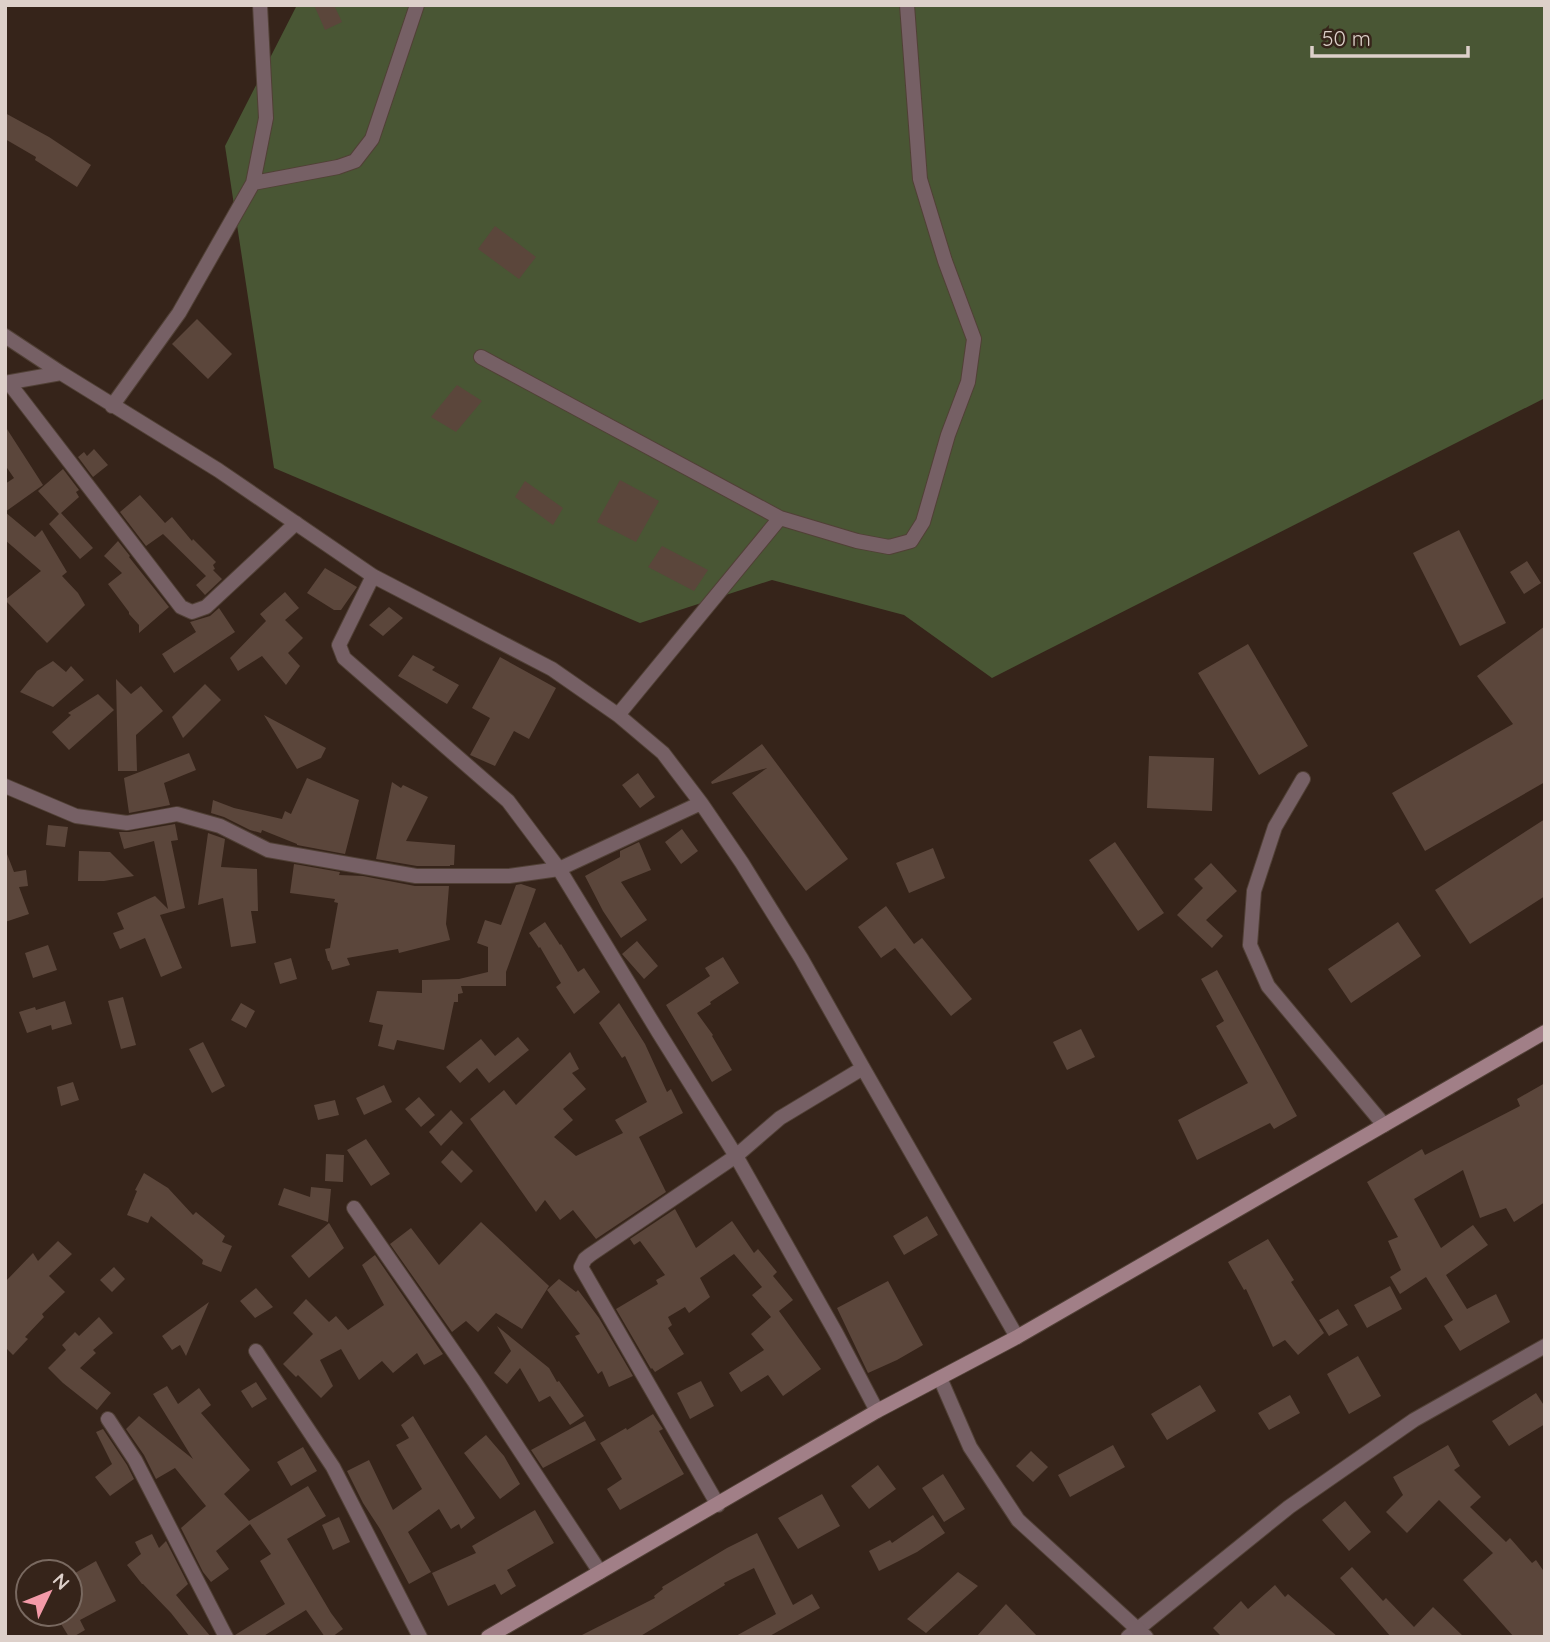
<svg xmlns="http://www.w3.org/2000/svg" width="1550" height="1642" viewBox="0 0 1550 1642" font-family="Quicksand,sans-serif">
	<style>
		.green { fill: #495634 }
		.building { fill: #5b463b }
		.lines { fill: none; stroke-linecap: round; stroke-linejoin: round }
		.minor-casing { stroke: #514036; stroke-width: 16 }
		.tertiary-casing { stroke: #514036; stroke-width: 16 }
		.secondary-casing { stroke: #514036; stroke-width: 16 }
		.minor { stroke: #766065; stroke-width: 14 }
		.tertiary { stroke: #766065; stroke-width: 14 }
		.secondary { stroke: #a17f87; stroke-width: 14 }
	</style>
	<rect width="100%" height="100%" fill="#36241a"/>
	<!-- green -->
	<path class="green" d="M297,5h1248v393l-553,280 -88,-63 -132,-35 -132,43 -366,-155 -49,-322z"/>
	<!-- building -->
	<path class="building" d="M314,5h20l8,17 -17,8z
		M5,113l44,24 42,28 -14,22 -42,-27 1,-3 -31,-18z
		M495,226l41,31 -17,22 -41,-30z
		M197,319l35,35 -24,25 -36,-35z
		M457,385l25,16 -26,31 -25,-15z
		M5,426l38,59 -38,27v-28l9,-6 -9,-13z
		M94,449l14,16 -15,12 -15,-20 6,-5 3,4z
		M63,469l16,21 -3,2 3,5 -18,16 32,35 -13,11 -31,-35 10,-10 -21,-23z
		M620,480l39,21 -23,41 -39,-20z
		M525,481l38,27 -10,17 -38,-28z
		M140,495l25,28 7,-6 20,24 1,-2 23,23 -3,3 2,4 -2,1 9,9 -17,16 -9,-10 10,-9 -43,-42 -17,12 -26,-34z
		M5,512l30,25 7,-7 25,42 -5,4 16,17 7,12 -38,38 -42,-43 36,-29 -36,-31z
		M1459,530l47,93 -46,23 -47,-93z
		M118,541l12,15 -1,1 40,50 -30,26v-8l-10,-11v-2l-21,-28 14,-11 -18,-17z
		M662,546l46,24 -14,21 -46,-24z
		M1527,561l14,22 -17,11 -14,-22z
		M325,568l32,19 -16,23h-7l-27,-17z
		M285,592l14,16 -14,12 18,18 -15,15 12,13 -14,19 -24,-29 -24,15 -8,-13 36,-37 -6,-7z
		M389,607l14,11 -20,18 -14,-11z
		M219,608l16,24 -61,41 -12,-19 34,-22 -6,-10 20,-6z
		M1545,626v156l-120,69 -33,-58 121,-69 -36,-48z
		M1248,644l60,102 -49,29 -61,-102z
		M413,655l22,12 -3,3 27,15 -12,19 -49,-28z
		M500,657l56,31 -27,51 -15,-8 -19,35 -25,-11 20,-37 -18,-10z
		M53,661l13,11 5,-6 13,14 -31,27 -33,-15 17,-21z
		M116,679l15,15 10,-8 22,25 -27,24 1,36h-19z
		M205,684l16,16 -38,38 -11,-21z
		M98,694l16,16 -45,40 -17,-18 19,-17 -3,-2z
		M264,715l62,33 -5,10 -24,11z
		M762,744l86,115 -42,32 -74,-98 35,-25 -55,16 -1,-2z
		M189,753l7,17 -32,13 6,22 -41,8 -5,-35z
		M1149,756l65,2 -2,53 -65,-3z
		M638,773l17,24 -15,11 -18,-23z
		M307,778l52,22 -14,54 -48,-9v-1l-35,-14 -1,3 -11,-3 -26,-13 -13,-4 2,-13 21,8 48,11 3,-8 6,3z
		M392,782l9,6 2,-3 25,12 -22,44 49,4 -1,20h-4v1h-33l-41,-7z
		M1545,819v77l-75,48 -35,-54z
		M175,824l3,16 -7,1 14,67 -25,7 22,53 -21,9 -16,-39 -25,11 -7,-16 11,-4 -7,-16 38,-17 13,13 -14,-68 -30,8 -5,-17h10z
		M48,825l20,2 -3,20 -19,-2z
		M682,829l16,22 -17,13 -16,-22z
		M208,833l17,6 -4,28 36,2 1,42h-7l5,32 -25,4 -8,-49 -25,7z
		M639,842l12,28 -30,12 26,38 -26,18 -18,-27 -18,-35 35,-19v-6z
		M1115,842l49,71 -26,18 -49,-71z
		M933,848l12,30 -36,15 -13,-30z
		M79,851l31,1 24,24 -30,5h-26z
		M7,854l7,18 12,-2 2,16 -9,1 10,27 -24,8v-67z
		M1211,863l26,28 -31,29 17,16 -11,12 -35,-33 26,-27 -9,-9z
		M294,864l46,8 -1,3 24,1 52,10h34l-3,38 4,16 -51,13 -1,-4 -51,9 3,7 -18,5 -3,-9h-1l-3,-12 5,-1 8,-45 -4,-1 1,-3 -45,-6z
		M521,884l15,5 -30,83v14h-45l2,7 -5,1v8h-4l-10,48 -47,-10 -3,10 -16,-4 5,-21 -14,-3 8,-31 45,2v-13l37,-1 29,-7v-25l-11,-4 8,-23 16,5 15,-40z
		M886,906l28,38 8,-6 50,61 -21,17 -56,-68 -14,10 -23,-31z
		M545,922l15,23 1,-1 17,28 6,-4 16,24 -26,22 -18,-27 5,-4 -21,-36 -1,1 -10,-15z
		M1398,922l23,34 -70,47 -23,-34z
		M637,941l21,25 -14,13 -22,-25z
		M48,945l9,25 -24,8 -8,-25z
		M723,957l16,26 -29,19 1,2 -14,9 16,22 -1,1 20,34 -20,12 -46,-77 44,-29 -5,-8z
		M291,958l6,21 -17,5 -6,-21z
		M1217,970l80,146 -23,13 -4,-6 -73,37 -19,-40 70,-37 -32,-57 8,-5 -23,-42z
		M123,997l13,48 -15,4 -13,-48z
		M65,1001l7,23 -20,6 -1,-5 -24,8 -8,-21 16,-5 1,3z
		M241,1003l14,8 -9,17 -15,-8z
		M619,1003l26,41 22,48 4,-3 12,24 -44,24 27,55 -70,47 -23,-29 -13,10 -15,-20 -9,12 -66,-93 34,-29 12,15 54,-53 9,17 -7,4 14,16 -23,20 10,11 -19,17 22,19 47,-23 -8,-13 32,-18 -22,-46 -3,2 -23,-35z
		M1081,1029l14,28 -28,13 -14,-28z
		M518,1037l11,13 -40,33 -12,-15 -17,15 -14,-16 35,-28 14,17z
		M203,1042l22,44 -13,7 -23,-44z
		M73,1082l6,18 -18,6 -4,-19z
		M1545,1083v119l-31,20 -8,-14 -26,10 -17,-48 -49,29 27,49 32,-23 15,20 -42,30 21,34 29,-15 14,28 -50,29 -16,-25 9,-6 -27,-43 -26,17 -10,-17 11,-7 -13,-29 10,-4 -31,-55 55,-33 3,6 95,-49 -3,-7z
		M384,1085l8,17 -28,13 -8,-17z
		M419,1097l16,18 -14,12 -16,-18z
		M335,1100l4,15 -21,5 -4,-15z
		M451,1110l12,13 -22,23 -12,-14z
		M366,1139l24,35 -19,12 -24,-36z
		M452,1150l21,21 -12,12 -20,-21z
		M326,1154l18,1 -1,27 -18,-1z
		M144,1173l24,15 25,27 3,-3 29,24 -3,6 10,4 -11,26 -19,-8 1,-4 -52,-44 -3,7 -21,-8 10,-24 -2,-1z
		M311,1187l20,2 -3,33 -50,-17 6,-17 26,9z
		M675,1209l21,39 36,-27 22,32 4,-4 19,23 -4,4 20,24 -14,11 42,58 -38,27 -15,-21 -27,17 -12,-19 35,-23 -13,-16 20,-17 -19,-22 10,-8 -28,-33 -34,24 10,19 -21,16 -4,-6 -17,10 4,8 -4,3 16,26 -29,18 -3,-4 -1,1 -35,-60 42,-25 -2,-4 9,-5 -25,-34 -6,4 -4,-6z
		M927,1216l11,19 -34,20 -11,-19z
		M481,1222l68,64 -27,43 -26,-16 -18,19 -12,-11 -14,11 -62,-88 21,-16 28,37z
		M329,1223l15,25 -35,30 -18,-22z
		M1268,1239l26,41 -3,2 33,51 -26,22 -13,-15 -12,7 -27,-58 -2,1 -16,-28z
		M58,1241l14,13 -23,22 16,16 -23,22 2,3 -19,20 3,2 -15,16 -8,-8v-65l28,-29 5,8z
		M375,1255l68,99 -19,11 -7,-12 -24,20 -11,-12 -23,19 -18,-31 -21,11 13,26 -12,12 -23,-23 -2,2 -13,-13 30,-30 -20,-21 13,-14 23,23 7,-6 12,14 36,-25 -22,-40z
		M114,1267l11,12 -13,13 -12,-12z
		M559,1279l17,13 2,-2 21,28 34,58 -24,11 -7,-16 -4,3 -23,-38 5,-2 -33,-44z
		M888,1281l35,64 -26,15 -29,13 -31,-65z
		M1390,1286l12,23 -35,19 -13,-23z
		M256,1288l17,19 -18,11 -15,-17z
		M209,1302l-23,54 -6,-11 -8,5 -10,-14z
		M1338,1309l10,16 -19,11 -10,-16z
		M99,1317l14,16 -20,17 3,3 -16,15 31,25 -14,17 -34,-27 -15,-15 18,-18 -4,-5 13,-13 4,4z
		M497,1326l52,42 8,14 2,-1 25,35 -14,9 -20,-29 -11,6 -19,-34 -13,16 -13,-11 17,-22z
		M1358,1356l23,40 -32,18 -22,-40z
		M701,1381l13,25 -24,13 -13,-26z
		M256,1382l11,17 -15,9 -11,-17z
		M1200,1385l16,26 -49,29 -16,-26z
		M167,1386l11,18 21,-16 12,17 -10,8 49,57 -26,24 25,27 59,-35 18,30 -39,23 44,74 12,16 -11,8h-7l-19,-27 -44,27h-26l-1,-2 50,-31 -25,-43 11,-7 -21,-30 -34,27 13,18 -18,13 -8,-10 -22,-44 25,-22 -31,-38 -19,11 -12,-24 -18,-26 13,-13 54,43 -40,-65z
		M1536,1393l9,14v17l-36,22 -17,-25z
		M1290,1395l10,18 -31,17 -11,-17z
		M653,1414l10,15 -4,2 25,43 -64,36 -13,-21 15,-10 -22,-36 26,-15 1,2z
		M413,1416l62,102 -14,11 -2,-5 -8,5 -12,-20 -31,23 23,40 -22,12 -29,-55 -17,-26 -16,-32 22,-11 24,50 29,-21 -26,-44 13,-7 -8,-13z
		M585,1421l11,19 -53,28 -12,-18z
		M103,1429l24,36 7,14 -24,17 -15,-19 17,-13 -16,-32z
		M486,1435l18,21 16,28 -20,15 -36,-46z
		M1113,1445l12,22 -55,30 -12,-22z
		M1448,1445l12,21 -6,4 27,27 -11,10 36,35 4,-4 22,25 4,-3 9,13v64h-31l-51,-57 30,-27 -54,-53 -32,33 -21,-21 17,-17 -10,-18z
		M303,1447l14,24 -26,15 -14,-24z
		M1031,1451l17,16 -15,15 -17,-16z
		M878,1465l18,24 -27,20 -18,-23z
		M943,1474l22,35 -21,13 -22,-34z
		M822,1494l18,32 -42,23 -20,-31z
		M1345,1501l26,31 -22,19 -27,-31z
		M535,1510l19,33 -47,27 9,16 -15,9 -6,-11 -47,22 -16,-33 44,-20 -4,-7z
		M933,1515l12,18 -28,19 -38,19 -10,-20 21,-11 2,3z
		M339,1517l11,25 -17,8 -11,-25z
		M757,1533l36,72 19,-11 8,14 -52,29h-34l42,-23 -22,-46 -30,15 1,2 -86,52h-61l77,-39 -1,-2 9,-7 -1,-2 65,-39z
		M152,1534l7,14 7,-7 22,43 -12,11 35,42h-21l-19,-24 -28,-29h-1l-15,-19 14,-11 -6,-12z
		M96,1561l20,40 -36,19 5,10 -12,7h-4l-14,-23h15v-38z
		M1352,1567l31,34 3,-3 28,29 19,-20 31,30h-73l-51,-59z
		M958,1572l20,14 -52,47 -19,-14z
		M1275,1585l10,12 3,-3 50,43h-116l-9,-9 28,-27 7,8z
		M1006,1604l32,33h-62z"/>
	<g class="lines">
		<!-- minor casing -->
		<g class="minor-casing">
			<path id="minor" d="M253,183l85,-16 17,-6 17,-22 45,-134
				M5,336l56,37 157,97 155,106 179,93 66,46 45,38 38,50 41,60 59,95 62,110 154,269
				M481,357l299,161 77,23 32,6 22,-6 12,-19 25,-87 20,-53 6,-43 -29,-78 -25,-82 -13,-174
				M5,383l56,-10
				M9,383l172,224 11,5 14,-5 90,-84
				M112,406l67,-93 74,-130 13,-65 -6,-113
				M373,576l-34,69 5,13 164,143 51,68 100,164 77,123 100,177 41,78
				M618,715l162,-197
				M1303,779l-28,48 -21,64 -4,54 18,41 116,139
				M5,786l71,30 51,7 50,-9 43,12 48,24 148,26h93l50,-7 142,-66
				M354,1208l120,173 126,191
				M256,1351l77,116 87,170
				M108,1419l27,41 91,177
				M718,1505l-137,-238 4,-8 5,-4 146,-99 44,-38 83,-50
				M1128,1637l161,-130 125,-87 131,-74"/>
		</g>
		<!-- tertiary casing -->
		<g class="tertiary-casing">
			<path id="tertiary" d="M940,1378l30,69 48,73 128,117"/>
		</g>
		<!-- secondary casing -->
		<g class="secondary-casing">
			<path id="secondary" d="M488,1637l389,-226 140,-74 528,-305"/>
		</g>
		<!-- minor -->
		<use href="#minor" class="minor"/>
		<!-- tertiary -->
		<use href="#tertiary" class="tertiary"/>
		<!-- secondary -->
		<use href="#secondary" class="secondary"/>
	</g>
	<!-- border -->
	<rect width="1550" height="1642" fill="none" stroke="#ddd0ca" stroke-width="14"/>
	<!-- north arrow -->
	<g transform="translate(49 1593) rotate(47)"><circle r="33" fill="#36241a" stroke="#796960" stroke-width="2"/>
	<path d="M0-5L12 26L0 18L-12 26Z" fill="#f39aa8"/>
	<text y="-10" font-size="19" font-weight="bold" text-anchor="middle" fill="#ddd0ca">N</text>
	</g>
	<!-- scale -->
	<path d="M1312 46v10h156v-10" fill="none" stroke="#ddd0ca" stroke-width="3.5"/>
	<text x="1322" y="46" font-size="21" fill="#ddd0ca" stroke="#36241a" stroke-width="5" paint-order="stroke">50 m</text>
</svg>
